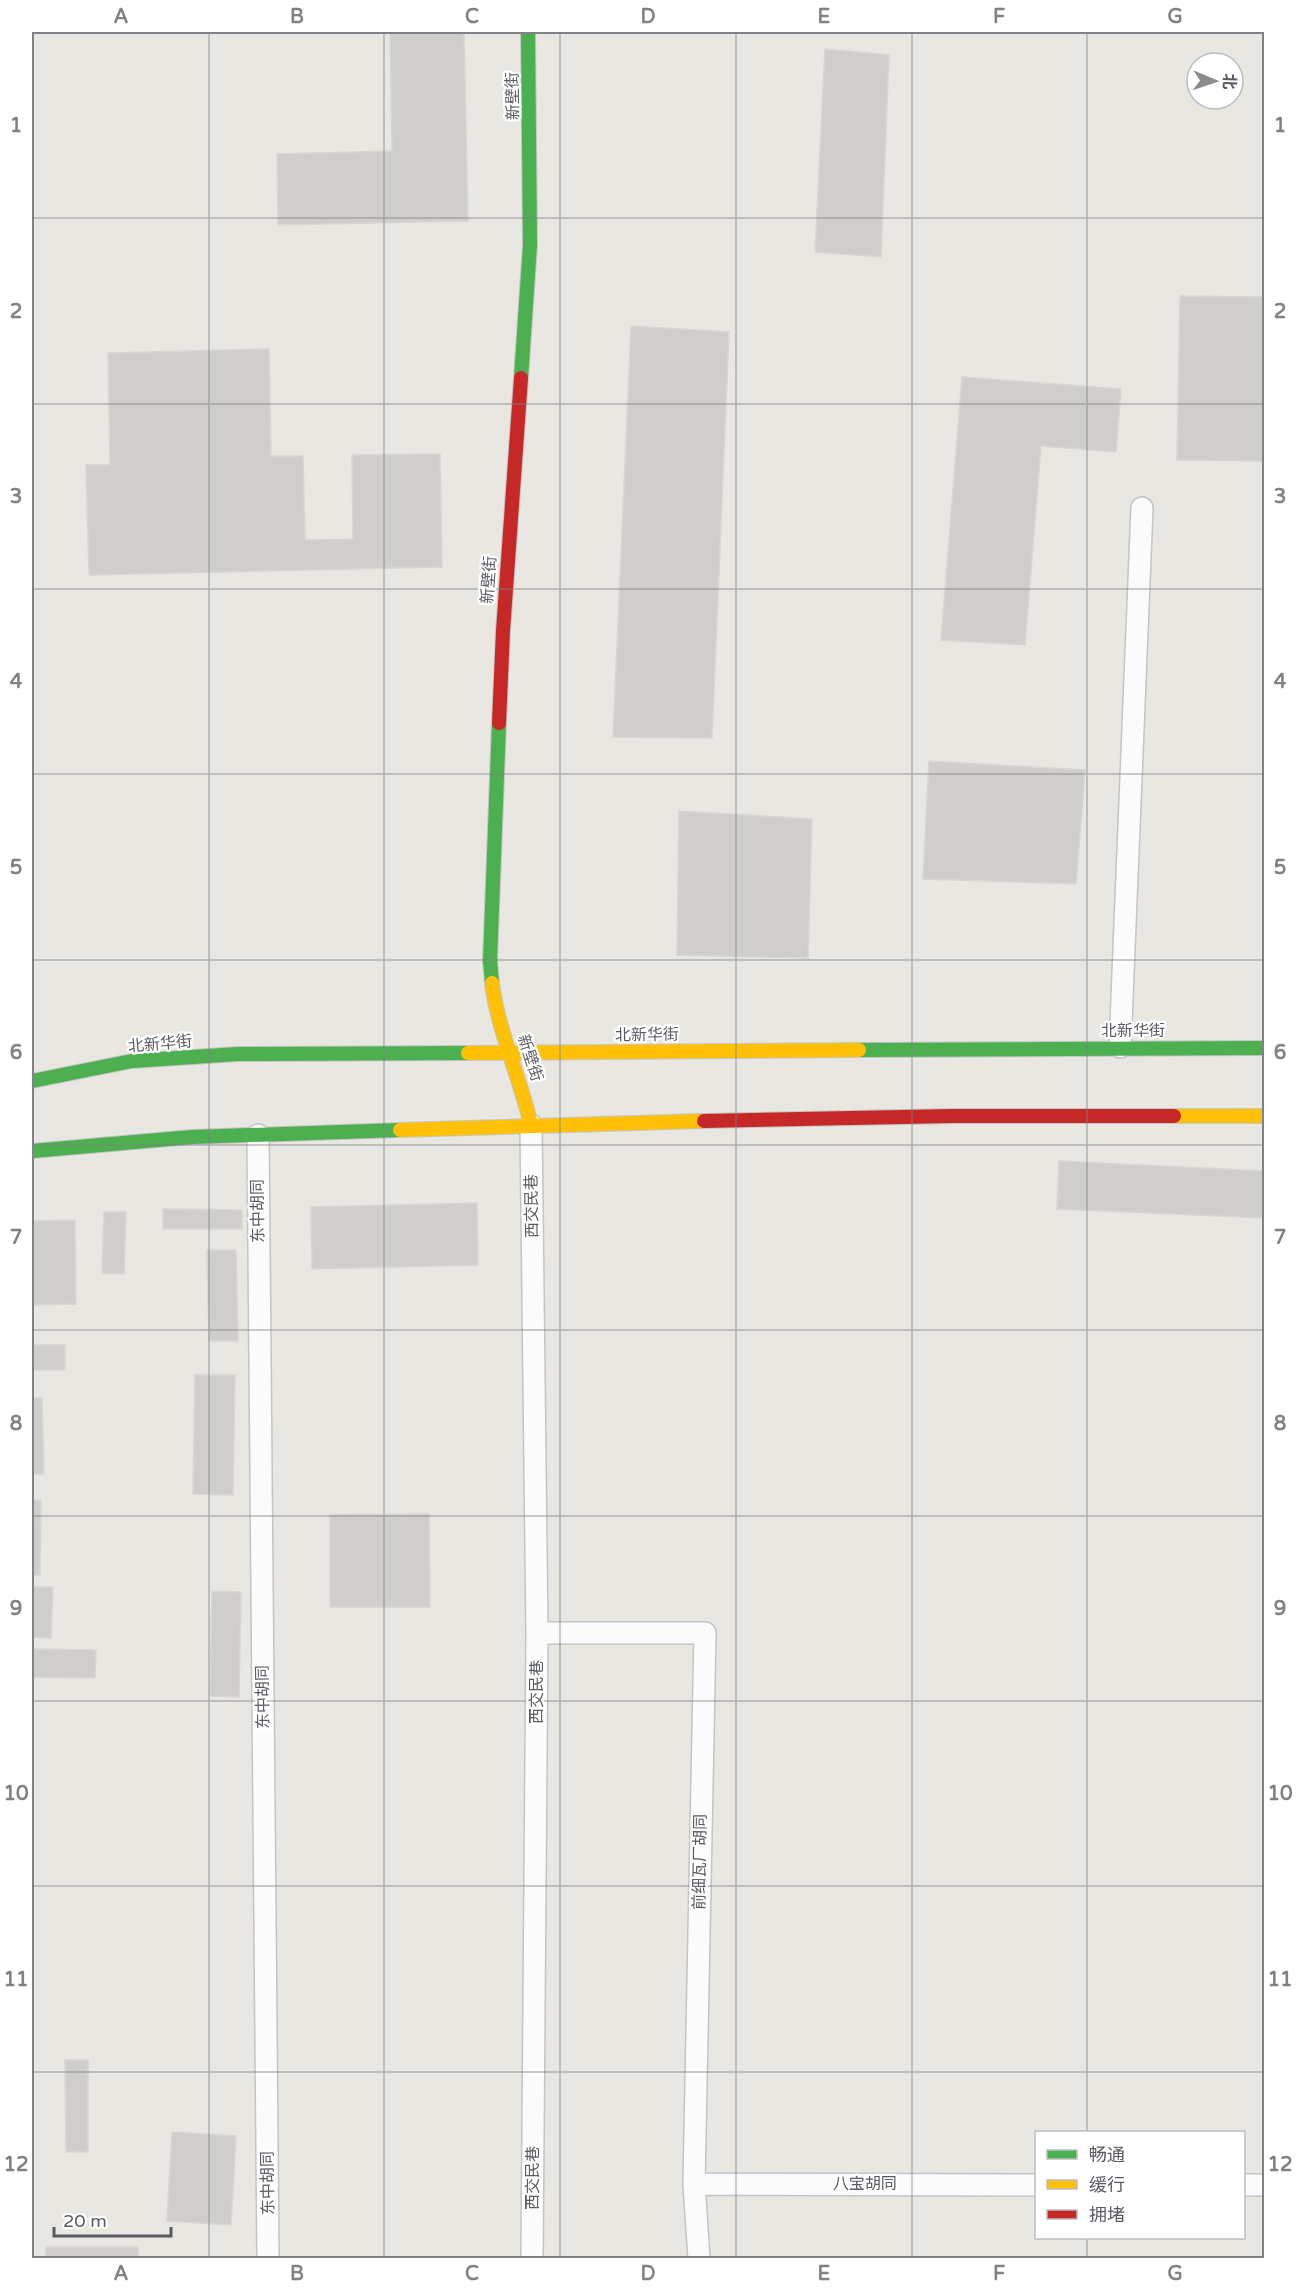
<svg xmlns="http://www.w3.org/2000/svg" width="1296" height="2290" viewBox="0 0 1296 2290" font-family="'Varela Round','Noto Sans SC',sans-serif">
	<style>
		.building { fill: #cfcecb; stroke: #d7d6d2; stroke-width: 1.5 }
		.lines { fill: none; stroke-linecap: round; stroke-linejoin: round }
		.lane-casing { stroke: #c4c4c3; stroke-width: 24 }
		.fast-casing { stroke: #c5c5c4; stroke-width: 16 }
		.slow-casing { stroke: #c5c5c4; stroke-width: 16 }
		.jam-casing { stroke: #c5c5c4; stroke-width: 16 }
		.lane { stroke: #fcfbfb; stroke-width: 21 }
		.fast { stroke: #4caf50; stroke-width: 14 }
		.slow { stroke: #ffc107; stroke-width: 14 }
		.jam { stroke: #c62828; stroke-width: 14 }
		.grid { fill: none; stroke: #808285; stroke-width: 1.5; stroke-opacity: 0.55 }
		.labels { text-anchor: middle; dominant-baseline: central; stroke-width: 4.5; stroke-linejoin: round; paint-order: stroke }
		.street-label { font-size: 16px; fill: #585b60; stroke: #fff }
		.neatline { fill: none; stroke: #808285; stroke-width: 2 }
		.grid-label { font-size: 20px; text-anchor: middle; font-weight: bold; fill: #808285 }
	</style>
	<rect width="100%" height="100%" fill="#e8e7e2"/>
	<!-- building -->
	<path class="building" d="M390,32h74l4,189 -190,4 -1,-71 115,-3z
		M825,49l64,6 -8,202 -66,-5z
		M1180,296l84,1v164l-87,-1z
		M631,326l98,6 -17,406 -99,-1z
		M269,349l2,107h32l2,84 48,-1 -1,-84 88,-1 2,113 -353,8 -3,-110h24l-2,-112z
		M962,377l159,12 -5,63 -75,-6 -16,199 -84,-5z
		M929,761l156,9 -9,114 -153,-5z
		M679,811l133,8 -4,139 -131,-3z
		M1059,1161l205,10v47l-207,-9z
		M477,1203l1,62 -166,4 -1,-62z
		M163,1209l79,1v19h-79z
		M104,1212h22l-2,62 -22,-1z
		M75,1220l1,84 -44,1v-84z
		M207,1250h29l2,91h-29z
		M32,1345h33v25h-33z
		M195,1375h40l-2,120 -40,-1z
		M32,1398h10l2,76h-12z
		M32,1500l9,1 -1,74h-8z
		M429,1514l1,93h-100v-92z
		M32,1587h21l-2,51 -19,-1z
		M212,1591l29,1 -2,105 -29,-1z
		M32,1649l64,1 -1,28 -63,-1z
		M65,2060h23v92h-22z
		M172,2132l64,4 -5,89 -64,-4z
		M46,2247h92v11h-92z"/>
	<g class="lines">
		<!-- lane casing -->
		<g class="lane-casing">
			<path id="lane" d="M1120,1047l22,-539
				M531,1125l6,508 -5,625
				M258,1135l10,1123
				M537,1633h168l-11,551 5,74
				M694,2184l342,1
				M1244,2185h20"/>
		</g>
		<!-- fast casing -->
		<g class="fast-casing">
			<path id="fast" d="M521,378l9,-133 -2,-213
				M492,983l-2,-22 9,-238
				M859,1050l405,-2
				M32,1081l100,-20 106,-7 230,-1
				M32,1151l160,-14 208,-7"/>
		</g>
		<!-- slow casing -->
		<g class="slow-casing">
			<path id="slow" d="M492,983c6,48 28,94 39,142
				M468,1053l391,-3
				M1174,1116h90
				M400,1130l304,-9"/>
		</g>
		<!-- jam casing -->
		<g class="jam-casing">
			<path id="jam" d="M499,723l4,-92 18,-253
				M704,1121l249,-5h221"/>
		</g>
		<!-- lane -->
		<use href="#lane" class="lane"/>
		<!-- fast -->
		<use href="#fast" class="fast"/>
		<!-- slow -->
		<use href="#slow" class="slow"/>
		<!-- jam -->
		<use href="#jam" class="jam"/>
	</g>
	<!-- grid -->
	<path class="grid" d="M209,32v2226M384,32v2226M560,32v2226M736,32v2226M912,32v2226M1087,32v2100M32,218h1232M32,404h1232M32,589h1232M32,774h1232M32,960h1232M32,1145h1232M32,1330h1232M32,1516h1232M32,1701h1232M32,1886h1232M32,2072h1232M1087,2238v20"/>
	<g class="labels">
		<!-- street labels -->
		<g class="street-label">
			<text transform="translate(513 96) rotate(-91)">新壁街</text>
			<text transform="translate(489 580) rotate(-86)">新壁街</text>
			<text x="1133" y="1031">北新华街</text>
			<text transform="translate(647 1035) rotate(-1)">北新华街</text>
			<text transform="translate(160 1044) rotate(-5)">北新华街</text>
			<text transform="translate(530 1058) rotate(72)">新壁街</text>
			<text transform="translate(532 1206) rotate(-91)">西交民巷</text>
			<text transform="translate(258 1211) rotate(-91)">东中胡同</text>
			<text transform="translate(537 1692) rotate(-90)">西交民巷</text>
			<text transform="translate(263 1697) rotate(-91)">东中胡同</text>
			<text transform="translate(700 1862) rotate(-89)">前细瓦厂胡同</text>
			<text transform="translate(533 2178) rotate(-90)">西交民巷</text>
			<text transform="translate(268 2183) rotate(-91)">东中胡同</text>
			<text x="865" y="2184">八宝胡同</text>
		</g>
	</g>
	<!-- border -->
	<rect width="1296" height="2290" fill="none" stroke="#ffffff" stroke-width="66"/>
	<!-- legend -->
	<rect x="1035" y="2131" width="210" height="108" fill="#ffffff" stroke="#bcbdbf" stroke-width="1.5"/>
	<rect x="1047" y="2150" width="30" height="9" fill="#4caf50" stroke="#bcbdbf" stroke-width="1.5"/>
	<text x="1089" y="2161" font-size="18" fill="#585b60">畅通</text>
	<rect x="1047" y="2180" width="30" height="9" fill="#ffc107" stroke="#bcbdbf" stroke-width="1.5"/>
	<text x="1089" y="2191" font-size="18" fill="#585b60">缓行</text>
	<rect x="1047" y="2210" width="30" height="9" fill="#c62828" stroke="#bcbdbf" stroke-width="1.5"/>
	<text x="1089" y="2221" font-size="18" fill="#585b60">拥堵</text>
	<!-- north arrow -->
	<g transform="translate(1215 81) rotate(92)"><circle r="28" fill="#ffffff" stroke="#bcbdbf" stroke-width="1.5"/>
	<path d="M0-4.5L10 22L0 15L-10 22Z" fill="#8a8c8e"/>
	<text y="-9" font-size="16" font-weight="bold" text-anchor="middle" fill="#585b60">北</text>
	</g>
	<!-- scale -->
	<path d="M54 2227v9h117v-9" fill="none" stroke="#585b60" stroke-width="3"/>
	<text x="63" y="2227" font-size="18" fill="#585b60" stroke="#ffffff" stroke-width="4.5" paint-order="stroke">20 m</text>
	<rect x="33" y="33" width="1230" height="2224" class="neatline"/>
	<g class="grid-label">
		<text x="121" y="23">A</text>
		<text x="297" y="23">B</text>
		<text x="472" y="23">C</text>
		<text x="648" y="23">D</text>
		<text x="824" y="23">E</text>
		<text x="999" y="23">F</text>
		<text x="1175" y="23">G</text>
		<text x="16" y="132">1</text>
		<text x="1280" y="132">1</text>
		<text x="16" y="318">2</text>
		<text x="1280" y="318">2</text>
		<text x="16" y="503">3</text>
		<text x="1280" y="503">3</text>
		<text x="16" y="688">4</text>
		<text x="1280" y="688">4</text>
		<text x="16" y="874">5</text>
		<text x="1280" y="874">5</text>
		<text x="16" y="1059">6</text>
		<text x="1280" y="1059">6</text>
		<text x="16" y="1244">7</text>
		<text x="1280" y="1244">7</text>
		<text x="16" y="1430">8</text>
		<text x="1280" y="1430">8</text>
		<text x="16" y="1615">9</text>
		<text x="1280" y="1615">9</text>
		<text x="16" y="1800">10</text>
		<text x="1280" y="1800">10</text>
		<text x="16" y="1986">11</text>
		<text x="1280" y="1986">11</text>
		<text x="16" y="2171">12</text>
		<text x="1280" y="2171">12</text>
		<text x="121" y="2280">A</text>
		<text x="297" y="2280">B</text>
		<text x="472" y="2280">C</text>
		<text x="648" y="2280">D</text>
		<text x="824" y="2280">E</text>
		<text x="999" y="2280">F</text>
		<text x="1175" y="2280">G</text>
	</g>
</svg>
